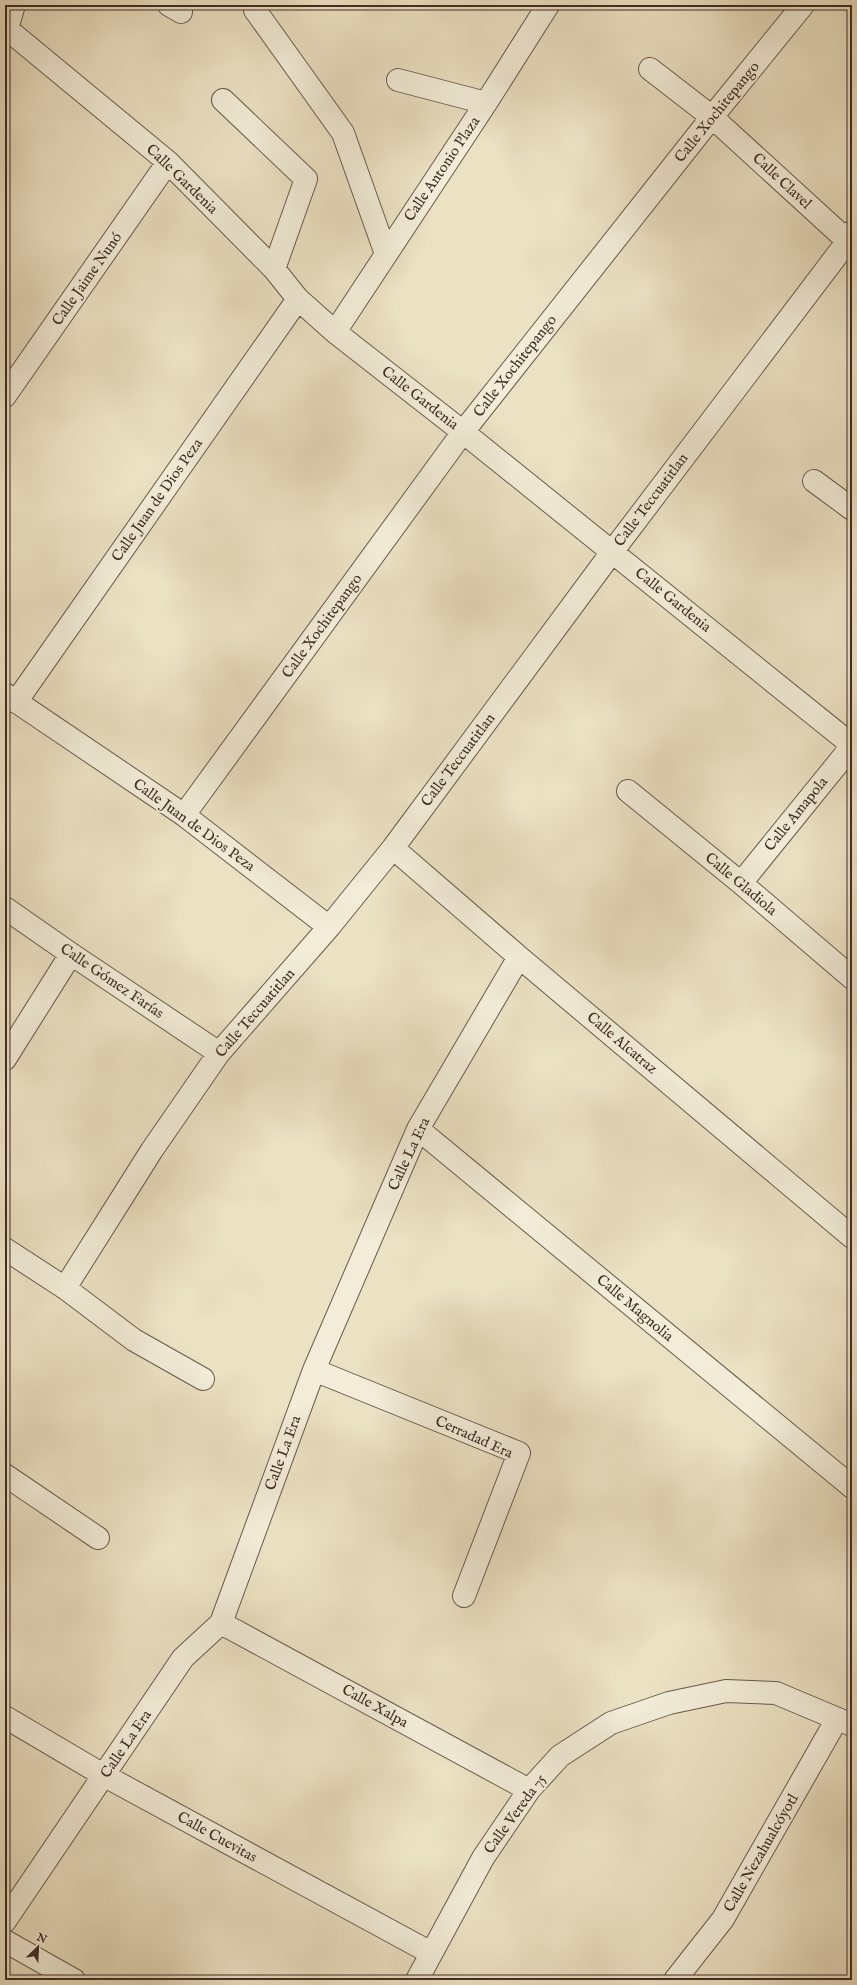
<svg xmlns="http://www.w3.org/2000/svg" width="857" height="1985" viewBox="0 0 857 1985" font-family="'IM FELL English',serif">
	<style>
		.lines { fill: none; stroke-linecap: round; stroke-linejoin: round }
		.minor-casing { stroke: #695a4c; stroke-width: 24 }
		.minor { stroke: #f2ecd8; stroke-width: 22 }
		.labels { text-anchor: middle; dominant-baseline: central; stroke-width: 4; stroke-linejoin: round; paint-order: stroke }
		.street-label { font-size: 15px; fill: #3e2d25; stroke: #f2ecd8 }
	</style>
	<rect width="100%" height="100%" fill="#ebe1c3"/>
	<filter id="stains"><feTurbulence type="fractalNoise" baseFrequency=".005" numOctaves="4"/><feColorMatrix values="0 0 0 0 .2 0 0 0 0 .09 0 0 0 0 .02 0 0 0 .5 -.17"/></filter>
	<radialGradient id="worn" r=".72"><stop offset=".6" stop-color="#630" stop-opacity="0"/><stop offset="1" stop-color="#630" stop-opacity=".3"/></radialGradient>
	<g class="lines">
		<!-- minor casing -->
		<g class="minor-casing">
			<path id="minor" d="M169,5l12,7
				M255,10l88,123 43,121
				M7,29l161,133 106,107 24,30 37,33 128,100 389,313
				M5,36l9,-31
				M650,69l62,48 140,128
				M398,80l88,23
				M223,100l83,79 -32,90
				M335,332l151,-229 62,-98
				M5,396l163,-234
				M814,481l38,28
				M5,694l179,121 145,112
				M16,702l282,-403
				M628,791l113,92 111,95
				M184,815l279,-383 249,-315 91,-112
				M393,848l126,109 333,280
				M741,883l111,-137
				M5,908l66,46 148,99
				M5,1059l66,-105
				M418,1129l434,358
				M5,1249l60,39 69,52 69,39
				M65,1288l87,-138 67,-97 110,-126 64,-79 219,-296 235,-310 5,-10
				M314,1370l205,83 -55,143
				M5,1475l93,63
				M221,1623l308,167
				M5,1717l100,59 326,177
				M5,1921l178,-263 38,-35 93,-253 104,-241 101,-172
				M5,1941l69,39
				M417,1980l66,-122 46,-68 31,-34 51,-33 58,-20 57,-12 50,2 76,32
				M675,1980l48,-61 114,-200"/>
		</g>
		<!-- minor -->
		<use href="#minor" class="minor"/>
	</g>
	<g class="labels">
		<!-- street labels -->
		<g class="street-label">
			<text transform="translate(717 112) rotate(-51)">Calle Xochitepango</text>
			<text transform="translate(442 169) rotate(-56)">Calle Antonio Plaza</text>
			<text transform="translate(182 179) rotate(44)">Calle Gardenia</text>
			<text transform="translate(782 181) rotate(43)">Calle Clavel</text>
			<text transform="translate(87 279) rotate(-55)">Calle Jaime Nunó</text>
			<text transform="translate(515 366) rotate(-52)">Calle Xochitepango</text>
			<text transform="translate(420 398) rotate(38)">Calle Gardenia</text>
			<text transform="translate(157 500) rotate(-55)">Calle Juan de Dios Peza</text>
			<text transform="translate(651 500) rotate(-53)">Calle Teccuatitlan</text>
			<text transform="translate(673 600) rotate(39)">Calle Gardenia</text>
			<text transform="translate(322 626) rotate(-54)">Calle Xochitepango</text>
			<text transform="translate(458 760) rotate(-53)">Calle Teccuatitlan</text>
			<text transform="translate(796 814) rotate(-51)">Calle Amapola</text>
			<text transform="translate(194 825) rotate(36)">Calle Juan de Dios Peza</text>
			<text transform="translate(741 884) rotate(40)">Calle Gladiola</text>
			<text transform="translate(112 981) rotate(34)">Calle Gómez Farías</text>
			<text transform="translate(255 1013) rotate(-49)">Calle Teccuatitlan</text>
			<text transform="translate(622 1043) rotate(40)">Calle Alcatraz</text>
			<text transform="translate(409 1154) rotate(-65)">Calle La Era</text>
			<text transform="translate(635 1308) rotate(40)">Calle Magnolia</text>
			<text transform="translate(474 1437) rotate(24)">Cerradad Era</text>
			<text transform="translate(283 1453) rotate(-70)">Calle La Era</text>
			<text transform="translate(375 1706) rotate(29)">Calle Xalpa</text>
			<text transform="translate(126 1744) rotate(-56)">Calle La Era</text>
			<text transform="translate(515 1814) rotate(-54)">Calle Vereda 75</text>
			<text transform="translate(217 1837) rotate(29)">Calle Cuevitas</text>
			<text transform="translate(761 1853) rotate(-60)">Calle Nezahualcóyotl</text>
		</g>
	</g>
	<!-- margin -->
	<rect width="857" height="1985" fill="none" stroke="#ebe1c3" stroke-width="20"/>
	<rect x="6" y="6" width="845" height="1973" fill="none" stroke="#3e2d25" stroke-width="2"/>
	<rect x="10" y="10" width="837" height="1965" fill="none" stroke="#3e2d25"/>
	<!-- north arrow -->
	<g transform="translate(38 1947) rotate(24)" stroke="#f2ecd8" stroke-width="3" paint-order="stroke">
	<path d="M0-3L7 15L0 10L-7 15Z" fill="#3e2d25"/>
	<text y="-6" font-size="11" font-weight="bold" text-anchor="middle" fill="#3e2d25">N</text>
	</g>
	<rect width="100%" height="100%" filter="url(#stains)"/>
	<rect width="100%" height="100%" fill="url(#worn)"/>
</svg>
